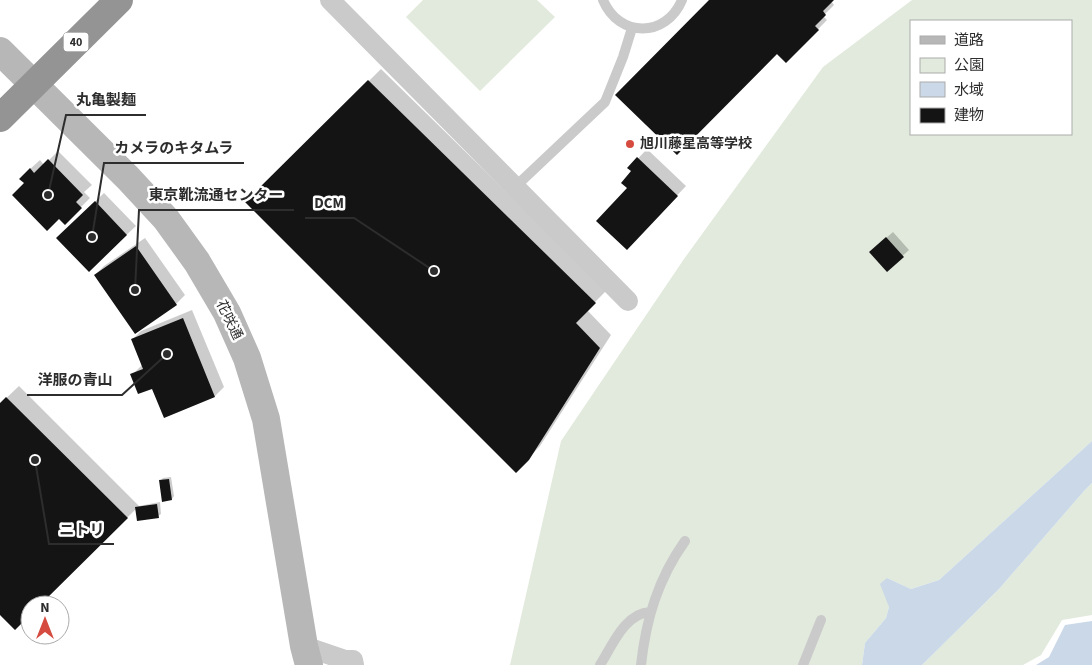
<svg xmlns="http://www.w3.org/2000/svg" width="1092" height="665" viewBox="0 0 1092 665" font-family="'Source Sans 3','Noto Sans JP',sans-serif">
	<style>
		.green { fill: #e1eadc; fill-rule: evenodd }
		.water { fill: #cad8e8 }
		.shadow { fill: #0003 }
		.building { fill: #141414 }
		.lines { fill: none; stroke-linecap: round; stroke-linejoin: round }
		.lane { stroke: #cacaca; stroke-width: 10 }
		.street { stroke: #cacaca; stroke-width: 20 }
		.secondary { stroke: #b7b7b7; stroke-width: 28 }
		.highway { stroke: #949494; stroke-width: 28 }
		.poi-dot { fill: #d54b3f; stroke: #fff; stroke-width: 2 }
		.labels { text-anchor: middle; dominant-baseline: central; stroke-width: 5; stroke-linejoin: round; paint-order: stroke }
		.shield { fill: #fff; stroke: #6c6c6c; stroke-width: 1 }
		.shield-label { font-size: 12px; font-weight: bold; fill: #2d2d2d }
		.poi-label { font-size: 14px; font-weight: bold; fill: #2d2d2d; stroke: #fff; text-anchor: start }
		.street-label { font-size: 14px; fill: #2d2d2d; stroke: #fff }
		.leader { fill: none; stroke: #2d2d2d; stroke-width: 2 }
		.callout-dot { fill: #2d2d2d; stroke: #fff; stroke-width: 2 }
		.callout-label { font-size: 15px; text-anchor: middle; font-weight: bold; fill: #2d2d2d; stroke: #fff; stroke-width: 5; stroke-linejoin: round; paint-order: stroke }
	</style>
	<rect width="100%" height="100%" fill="#fff"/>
	<!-- green -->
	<path class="green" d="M423,0h114l18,17 -75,74 -74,-74z
		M912,0h180v441l-153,139 -28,9 -24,-11 2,29 -3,11 -21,25 -3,22h-352l51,-224 123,-182 139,-192zM911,21h160v113h-160z
		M1092,483v132l-30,5 -21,35 -18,10h-101l77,-76 85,-98z"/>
	<!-- water -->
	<path class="water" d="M1092,441v42l-8,8 -85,98 -77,76h-60l3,-22 21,-25 3,-11 -9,-23 7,-6 24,11 28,-9z
		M1092,621v44h-56l13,-8 16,-32z"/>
	<!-- shadow -->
	<path class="shadow" d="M711,0h121l-1,1 3,4 -11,11 4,4 -41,42z
		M381,69l226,221 -20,20 24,25 -71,111 -24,25 -269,-269z
		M647,149l39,37 -50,53 -7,-51 4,-17 -4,-3z
		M58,151l34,34 -8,7 6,6 -25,25 -40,-40 4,-13 11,-10 4,5z
		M104,193l32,33 -47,44 -31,-32z
		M893,232l16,18 -22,20 -10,-24z
		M145,238l40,57 -9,9 -81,-29 9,-9z
		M192,310l32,77 -9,9 -63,-9 -20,-12 10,-10 -10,-25 9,-9z
		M19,386l120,120 21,-4 1,12 -3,2 -21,-8 -98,97h-9v9l-30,-1v-209z
		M171,477l3,19 -2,3 -12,-18 3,-3z"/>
	<!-- building -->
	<path class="building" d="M709,0h125l-11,11 3,4 -11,11 4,4 -33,33 -9,-9 -100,101 -62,-60z
		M368,80l228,223 -20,20 24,25 -71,112 -13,13 -271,-271z
		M637,157l41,39 -51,54 -31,-29 31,-33 -6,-5 10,-12 -4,-3z
		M48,159l35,36 -7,7 6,6 -17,17 -6,-6 -12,12 -35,-36 12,-12 -5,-4 11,-11 4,5z
		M95,201l32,34 -38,37 -33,-34z
		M886,237l18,20 -17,15 -18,-20z
		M136,246l41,59 -42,29 -41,-59z
		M183,318l32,79 -51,21 -12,-29 -14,5 -8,-20 13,-5 -12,-30z
		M6,397l122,121 -88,87h-10v10l-15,15 -15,-15v-212z
		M169,479l3,21 -10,2 -3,-22z
		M157,504l2,14 -22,3 -2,-14z"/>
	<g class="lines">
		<!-- lane -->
		<path class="lane" d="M603,0c16,38 63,38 79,0
			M515,187l90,-85 18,-45 9,-29
			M600,665c12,-19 25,-52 50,-53
			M641,665c5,-46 17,-86 44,-124
			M803,665l18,-45"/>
		<!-- street -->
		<path class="street" d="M330,0l298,301
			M304,646l41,14h8l1,5"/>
		<!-- secondary -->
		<path class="secondary" d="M0,51l128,127 38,41 31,43 30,51 20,45 19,61 38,227 5,19"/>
		<!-- highway -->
		<path class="highway" d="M0,118l119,-118"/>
	</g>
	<!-- markers -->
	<circle class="poi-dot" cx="630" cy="144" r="5"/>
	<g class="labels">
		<!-- shield labels -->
		<rect class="shield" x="63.5" y="32.5" width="25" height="19" rx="4"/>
		<g class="shield-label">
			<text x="76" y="42">40</text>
		</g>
		<!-- poi labels -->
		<g class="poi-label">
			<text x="640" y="144">旭川藤星高等学校</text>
		</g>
		<!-- street labels -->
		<g class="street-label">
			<text transform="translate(229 320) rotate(64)">花咲通</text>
		</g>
	</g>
	<!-- callouts -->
	<path class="leader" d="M48 195L66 115H146M92 237L104 163H244M135 290L139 210H294M434 271L354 218H305M167 354L122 395H27M35 460L49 544H114"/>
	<g class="callout-dot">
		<circle cx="48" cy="195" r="5"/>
		<circle cx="92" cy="237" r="5"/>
		<circle cx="135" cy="290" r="5"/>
		<circle cx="434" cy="271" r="5"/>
		<circle cx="167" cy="354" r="5"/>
		<circle cx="35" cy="460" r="5"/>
	</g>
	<g class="callout-label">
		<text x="106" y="105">丸亀製麺</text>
		<text x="174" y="153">カメラのキタムラ</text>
		<text x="216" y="200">東京靴流通センター</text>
		<text x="329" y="208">DCM</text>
		<text x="75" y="385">洋服の青山</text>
		<text x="82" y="535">ニトリ</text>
	</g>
	<!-- legend -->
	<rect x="910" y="20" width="162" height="115" fill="#ffffff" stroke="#ababab"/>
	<rect x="920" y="36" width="25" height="8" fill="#b7b7b7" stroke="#ababab"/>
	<text x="954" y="45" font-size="15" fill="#2d2d2d">道路</text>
	<rect x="920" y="58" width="25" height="15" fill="#e1eadc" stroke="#ababab"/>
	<text x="954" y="70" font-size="15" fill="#2d2d2d">公園</text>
	<rect x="920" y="82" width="25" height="15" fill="#cad8e8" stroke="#ababab"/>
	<text x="954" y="95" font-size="15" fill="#2d2d2d">水域</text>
	<rect x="920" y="108" width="25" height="15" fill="#141414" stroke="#ababab"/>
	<text x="954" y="120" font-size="15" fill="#2d2d2d">建物</text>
	<!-- north arrow -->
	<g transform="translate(45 620)"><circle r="24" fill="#ffffff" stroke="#ababab"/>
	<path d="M0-4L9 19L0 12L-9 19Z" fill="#d54b3f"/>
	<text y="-8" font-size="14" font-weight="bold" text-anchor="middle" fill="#2d2d2d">N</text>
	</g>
</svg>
